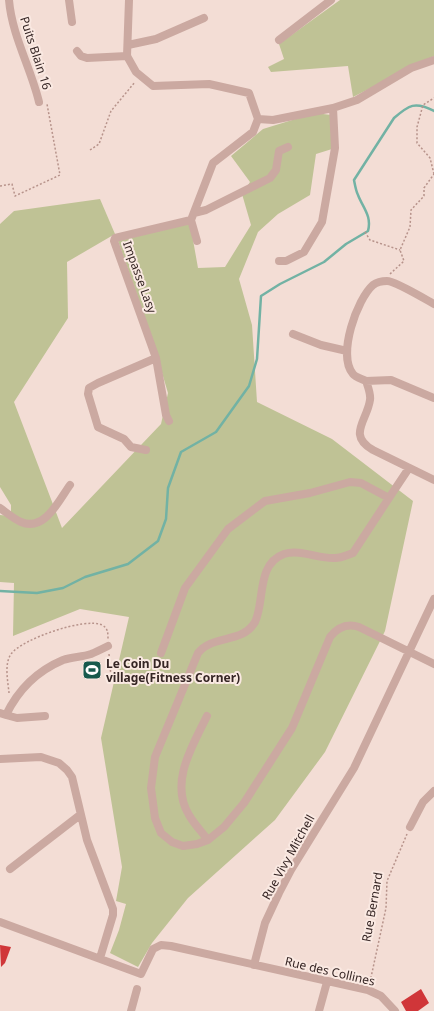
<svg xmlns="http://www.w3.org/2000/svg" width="434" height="1011" viewBox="0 0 434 1011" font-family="'Noto Sans',sans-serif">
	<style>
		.green { fill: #bfc295 }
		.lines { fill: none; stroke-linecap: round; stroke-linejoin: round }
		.stream { stroke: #72b2a4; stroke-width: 2.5 }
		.building { fill: #d03639 }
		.path { stroke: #b7938b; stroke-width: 1.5; stroke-dasharray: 2 2; stroke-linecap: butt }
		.minor { stroke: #cba9a1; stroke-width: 8 }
		.labels { text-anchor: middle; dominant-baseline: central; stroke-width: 4; stroke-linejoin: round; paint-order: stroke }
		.street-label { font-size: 12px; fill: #352524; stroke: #fae9e2 }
		.poi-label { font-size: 12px; font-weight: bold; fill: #352524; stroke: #fae9e2; text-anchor: start }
	</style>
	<rect width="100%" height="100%" fill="#f3ddd5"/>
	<!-- green -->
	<path class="green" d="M340,0h94v56l-81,41 -5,-31 -77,6 -3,-5 16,-8 -5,-15z
		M315,113l16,2 1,34 -16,5 -6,41 -32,19 -20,18 -19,47 13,46 5,77 75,37 81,62 -28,130 -60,121 -50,68 -87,78 -36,45 -14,24 -28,-14 9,-23 7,-26 -10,-3 6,-34 -21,-129 28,-121 -49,-8 -67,27 1,-53 -14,-1v-67l11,1v-11l-11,-18v-263l14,-13 86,-12 15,35 -48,28 1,56 -54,84 48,126 99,-104 7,-31 -19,-64 -31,-88 72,-18 8,45 27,-1 26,-42 -9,-31 8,-12 -19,-26 32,-27z"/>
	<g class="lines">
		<!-- stream -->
		<path class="stream" d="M0,591l37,2 26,-5 22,-11 43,-13 30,-23 8,-22 2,-31 13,-36 35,-20 33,-46 8,-27 4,-63 19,-12 44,-22 22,-18 22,-13c4,-15 -5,-23 -10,-36 -2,-4 -3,-10 -4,-15l40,-62c15,-13 21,-17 40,-7"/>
	</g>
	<!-- building -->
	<path class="building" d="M0,945l11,2 -6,16 -4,4z
		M421,989l8,14 -11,8h-12l-5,-9z"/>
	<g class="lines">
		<!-- path -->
		<path class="path" d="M90,150l9,-6 12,-33 24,-29
			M434,174l-4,-16 -13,-15v-16l6,-22 11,-7
			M0,186l12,-2 3,12 45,-21 -13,-71
			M365,232l5,8 30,10
			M390,274l14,-13 -4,-11 10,-23 1,-17 13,-14v-8l10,-14
			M109,654l2,23
			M9,693c-1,-11 -5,-29 2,-39 11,-15 74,-37 91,-29 6,3 6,8 6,14
			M370,982l16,-74 1,-27 20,-47"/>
		<!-- minor -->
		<path class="minor" d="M9,0c3,36 22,68 30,102
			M69,0l3,22
			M129,0l-2,56 9,16 17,14 56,-2 40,9 9,26
			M279,40l52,-40
			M128,45l28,-6 48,-21
			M77,51l4,5 6,2 40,-2
			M258,119l15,1 60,-12 24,-8 54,-32 23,-8
			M194,213l12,-3 64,-32 6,-8 3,-19 9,-4
			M191,220l6,21
			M279,261h7l18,-9 18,-30 13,-74 -2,-40
			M293,334l28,11 26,6
			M156,358l10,57 3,6
			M366,381c-4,-2 -11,-4 -13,-7 -16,-19 4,-75 20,-89 4,-3 9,-4 14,-4 8,0 38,18 47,23
			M366,381c2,6 5,13 4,19 -3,21 -23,35 3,50l61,30
			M366,381l25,-1 43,18
			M146,450l-15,-3 -7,-8 -26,-12 -10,-33 1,-6 9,-5 58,-25 -42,-117 1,-3 76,-18 22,-57 40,-31 5,-13
			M389,498l20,-30
			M0,508c7,5 14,11 21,14 24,10 38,-22 49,-37
			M161,653l24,-65 43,-59 37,-28 45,-8 40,-11 11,1 28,15 -36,55c-6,2 -11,5 -18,5 -16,1 -35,-9 -51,-4 -28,10 -19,48 -29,68 -13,22 -42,12 -57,31l-43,104 -4,31 4,30 6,15 11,9 11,4 14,-2 11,-4 16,-13 20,-24 48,-75 38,-91c8,-10 17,-14 29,-10l75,37
			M0,713l6,2c12,-25 31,-44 57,-55 9,-3 19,-3 28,-6 5,-2 11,-5 17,-8
			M6,715l11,3 28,-2
			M207,716c-14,29 -38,66 -18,99 5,9 13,17 19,25
			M0,759l41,-2 18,6 8,7 5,7 15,63 26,69v6l-13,43
			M410,827l13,-25 11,-11
			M10,869l70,-54
			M0,922l141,52 12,-25 8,-4 10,1 197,44 13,6 14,15
			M254,965l11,-42 14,-30 12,-23 63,-102 80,-169
			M131,1011l6,-22
			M319,1011l8,-29"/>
	</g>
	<!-- icons -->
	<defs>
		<g id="stadium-square" transform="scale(1)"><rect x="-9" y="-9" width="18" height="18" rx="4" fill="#17594c" stroke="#fae9e2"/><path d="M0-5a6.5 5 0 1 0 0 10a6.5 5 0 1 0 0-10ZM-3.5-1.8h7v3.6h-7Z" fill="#fff"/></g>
	</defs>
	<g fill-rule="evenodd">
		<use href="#stadium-square" x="92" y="670"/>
	</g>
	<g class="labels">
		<!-- street labels -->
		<g class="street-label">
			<text transform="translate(36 53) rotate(72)">Puits Blain 16</text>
			<text transform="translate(140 277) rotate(70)">Impasse Lasy</text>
			<text transform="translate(288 857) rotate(-61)">Rue Vivy Mitchell</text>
			<text transform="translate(372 907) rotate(-80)">Rue Bernard</text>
			<text transform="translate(330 971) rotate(13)">Rue des Collines</text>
		</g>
		<!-- poi labels -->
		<g class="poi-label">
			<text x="106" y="663">Le Coin Du<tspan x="106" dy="14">village(Fitness Corner)</tspan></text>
		</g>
	</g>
</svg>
